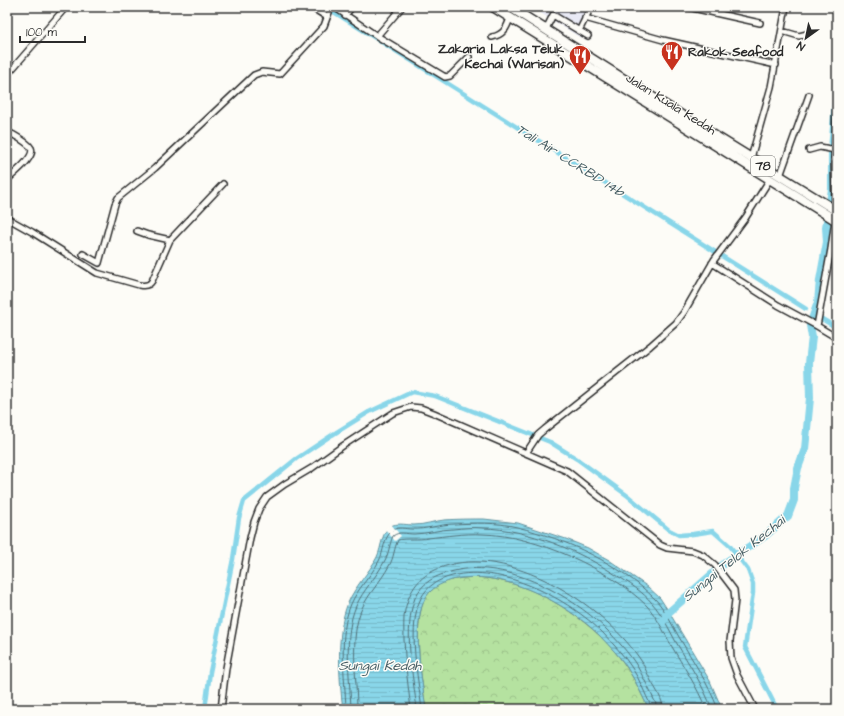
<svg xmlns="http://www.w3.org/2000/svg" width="844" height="716" viewBox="0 0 844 716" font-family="'Architects Daughter',sans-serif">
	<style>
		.built { fill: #e9eaf5 }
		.forest { fill: url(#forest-crowns); stroke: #708666 }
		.water { fill: url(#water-rules); stroke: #63929d }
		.pier { fill: #fdfcf7 }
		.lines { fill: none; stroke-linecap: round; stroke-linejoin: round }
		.shore { stroke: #516f77; stroke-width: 1 }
		.canal { stroke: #89d6e9; stroke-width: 4.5 }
		.river { stroke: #89d6e9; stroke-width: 8 }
		.minor-casing { stroke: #2b2b2b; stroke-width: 8 }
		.primary-casing { stroke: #2b2b2b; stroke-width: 11 }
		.minor { stroke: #fdfcf7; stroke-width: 5 }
		.primary { stroke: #fdfcf7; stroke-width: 8 }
		.labels { text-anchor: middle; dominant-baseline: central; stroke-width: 3; stroke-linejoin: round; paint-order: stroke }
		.shield { fill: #fdfcf7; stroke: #6a6a68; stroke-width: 1 }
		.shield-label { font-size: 12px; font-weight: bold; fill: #2b2b2b }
		.poi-label { font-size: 13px; font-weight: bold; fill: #2b2b2b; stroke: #fdfcf7; text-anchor: end }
		.street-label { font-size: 13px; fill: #2b2b2b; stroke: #fdfcf7 }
		.water-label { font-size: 14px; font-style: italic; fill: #475e64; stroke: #fdfcf7 }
	</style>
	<defs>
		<pattern id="forest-crowns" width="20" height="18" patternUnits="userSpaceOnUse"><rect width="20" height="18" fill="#b5e2a0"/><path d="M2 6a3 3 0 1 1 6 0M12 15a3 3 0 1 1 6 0" fill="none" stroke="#9cc28a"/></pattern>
		<pattern id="water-rules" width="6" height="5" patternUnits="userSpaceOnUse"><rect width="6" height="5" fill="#89d6e9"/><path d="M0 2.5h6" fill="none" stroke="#76b8c8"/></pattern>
	</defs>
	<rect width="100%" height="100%" fill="#fdfcf7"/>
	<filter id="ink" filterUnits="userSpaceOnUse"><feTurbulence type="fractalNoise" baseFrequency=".025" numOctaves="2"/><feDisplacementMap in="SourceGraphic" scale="8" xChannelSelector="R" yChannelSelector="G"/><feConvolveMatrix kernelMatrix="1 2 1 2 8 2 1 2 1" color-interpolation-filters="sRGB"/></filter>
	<g filter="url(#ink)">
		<!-- built -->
		<path class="built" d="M531,7h51l5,3 -6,28z"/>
		<!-- forest -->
		<path class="forest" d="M476,577c12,1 23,3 34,6 44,12 95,49 119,88 8,12 13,25 20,38h-223c-4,-28 -17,-96 4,-118 11,-12 31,-13 46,-14z"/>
		<!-- water -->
		<path class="water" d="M484,519l34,4 48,16 22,9 21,12 39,27 12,11 9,14 41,69 12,28h-73c-7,-13 -12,-26 -20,-38 -7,-13 -19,-24 -29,-35 -33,-33 -100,-69 -148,-56 -12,4 -22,8 -28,21 -12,26 -2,80 2,108h-83c-4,-30 -7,-78 5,-106 7,-17 21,-30 29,-46 5,-10 4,-27 16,-32 7,-2 14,0 21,0 11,0 20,-4 30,-5 13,-1 27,-1 40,-1z"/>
		<!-- pier -->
		<path class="pier" d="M391,524l10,12 -6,5 -10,-12z"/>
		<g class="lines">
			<!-- shore -->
			<path class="shore" d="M346,709c-1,-33 -8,-74 5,-105 7,-16 20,-28 28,-43 5,-9 4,-23 13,-30 6,-5 13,-2 20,-2 14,1 28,-5 42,-5 21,-1 42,-2 63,3 49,12 103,37 138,72 10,10 17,26 24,38 14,24 29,46 39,72
				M351,709c-1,-32 -8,-73 5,-103 7,-16 20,-28 28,-44 5,-8 5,-17 9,-26 6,-5 13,-2 21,-2 13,0 26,-5 39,-5 10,-1 20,-2 30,-1 46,1 96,23 133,47 13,8 27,17 36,28 10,11 17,26 24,39 13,22 27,43 36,67
				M357,709c0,-31 -8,-72 5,-101 7,-15 19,-27 27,-42 5,-8 5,-18 9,-26 6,-2 22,0 30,-2 18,-2 36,-5 54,-4 53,1 128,35 165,72 10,11 17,26 24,39 12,21 26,41 35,64
				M411,709c-3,-23 -6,-46 -7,-69 0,-10 -1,-21 1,-30 6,-26 19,-38 44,-45 67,-18 158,43 193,97 3,6 6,13 9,19 5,9 12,18 12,28
				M417,709c-4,-32 -14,-81 -2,-111 7,-15 19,-22 35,-26 52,-15 119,21 156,57 11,11 23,24 31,37 7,12 13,25 19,38l1,5
				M422,709c-4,-30 -15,-84 -1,-111 7,-13 17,-18 31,-22 49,-13 117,23 151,57 10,11 21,22 29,35 8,12 13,26 19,38l1,3"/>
			<!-- canal -->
			<path class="canal" d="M334,12l472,297
				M822,319l15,9
				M205,709l5,-37 23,-113 6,-41 5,-17 52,-42 36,-24 37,-23 43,-20 23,4 115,46 27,17 51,37 41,34 10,5 14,-1 20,-3 17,15 18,24 5,14v9l-8,54 32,62"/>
			<!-- river -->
			<path class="river" d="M663,621l6,-9 57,-50 39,-26 23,-20 6,-16v-12l4,-20 7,-19 5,-51 -1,-35 3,-26 -2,-12 8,-23 2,-22 7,-38 -1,-15 6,-38v-40l5,-57"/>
			<!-- minor casing -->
			<g class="minor-casing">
				<path id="minor" d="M311,7l16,10
					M334,7l43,29 68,41 5,-1 19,-19
					M688,7l72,16
					M345,15l7,-8
					M585,18l78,22 113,25
					M546,29l7,-14 35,21
					M579,31l12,-24
					M782,31l17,5 8,-2
					M377,36l25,-29
					M492,37c11,-2 15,-9 18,-19
					M7,75l59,-68
					M837,114l-3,44 1,42 2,3
					M7,131c6,4 21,11 24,17 5,9 -18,26 -24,32
					M809,150l11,-3 15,3
					M751,158l20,-71 15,-80
					M780,176l29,-81
					M7,218l25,14 65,41 42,12c5,1 10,1 13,-4l18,-41 53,-56
					M137,231l11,4 22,5
					M83,254l16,9 16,-59 3,-6 37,-30 99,-93 8,-3 18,2 44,-48 7,-19
					M712,263l66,42 39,21 20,12
					M817,326l14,-77 4,-29
					M526,453l12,-18 7,-6 105,-83 26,-23 8,-11 30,-52 32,-43 24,-38
					M221,709l5,-41 24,-130 4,-16 5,-13 8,-12 18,-13 27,-16 32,-23 49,-32 18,-6 10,1 13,5 133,58 93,74 7,3 26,3 10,4 12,10 19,25 1,10 -5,41 1,17 6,17 18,34"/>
			</g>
			<!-- primary casing -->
			<g class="primary-casing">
				<path id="primary" d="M493,7l344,214
					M510,7l147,93 180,111"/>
			</g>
			<!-- minor -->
			<use href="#minor" class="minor"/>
			<!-- primary -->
			<use href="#primary" class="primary"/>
		</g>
	</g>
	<!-- icons -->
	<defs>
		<g id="restaurant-pin" transform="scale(1.15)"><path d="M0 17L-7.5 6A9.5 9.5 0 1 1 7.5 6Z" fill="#c8321e" stroke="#fdfcf7"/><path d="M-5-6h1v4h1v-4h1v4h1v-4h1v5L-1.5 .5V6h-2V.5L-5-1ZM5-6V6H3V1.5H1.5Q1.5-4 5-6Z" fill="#fff"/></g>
	</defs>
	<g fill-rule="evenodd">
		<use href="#restaurant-pin" x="672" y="52"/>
		<use href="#restaurant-pin" x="580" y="56"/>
	</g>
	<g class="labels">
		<!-- shield labels -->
		<rect class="shield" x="751" y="156" width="24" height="20" rx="3"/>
		<g class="shield-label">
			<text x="763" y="166">78</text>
		</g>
		<!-- poi labels -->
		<g class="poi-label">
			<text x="564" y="49">Zakaria Laksa Teluk<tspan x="564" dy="15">Kechai (Warisan)</tspan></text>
			<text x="688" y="52" text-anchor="start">Rakok Seafood</text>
		</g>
		<!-- street labels -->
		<g class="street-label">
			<text transform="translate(671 104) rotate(32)">Jalan Kuala Kedah</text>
		</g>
		<!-- water labels -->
		<g class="water-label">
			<text transform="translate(570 161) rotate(32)">Tali Air CCRBD 14b</text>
			<text transform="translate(734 559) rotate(-39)">Sungai Telok Kechai</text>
			<text x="380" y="666">Sungai Kedah</text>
		</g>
	</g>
	<!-- margin -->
	<rect width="844" height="716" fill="none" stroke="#fdfcf7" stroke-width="24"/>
	<rect x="12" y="12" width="820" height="692" fill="none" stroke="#2b2b2b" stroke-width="1.5" filter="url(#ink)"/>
	<!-- north arrow -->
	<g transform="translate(806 38) rotate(213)" stroke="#fdfcf7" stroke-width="3" paint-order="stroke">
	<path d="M0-3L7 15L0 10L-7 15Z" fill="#2b2b2b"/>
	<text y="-6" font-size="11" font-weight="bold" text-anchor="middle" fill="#2b2b2b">N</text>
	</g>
	<!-- scale -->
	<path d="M20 36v6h65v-6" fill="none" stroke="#2b2b2b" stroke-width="2"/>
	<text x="26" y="36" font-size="12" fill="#2b2b2b" stroke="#fdfcf7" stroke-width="3" paint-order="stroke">100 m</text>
</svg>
